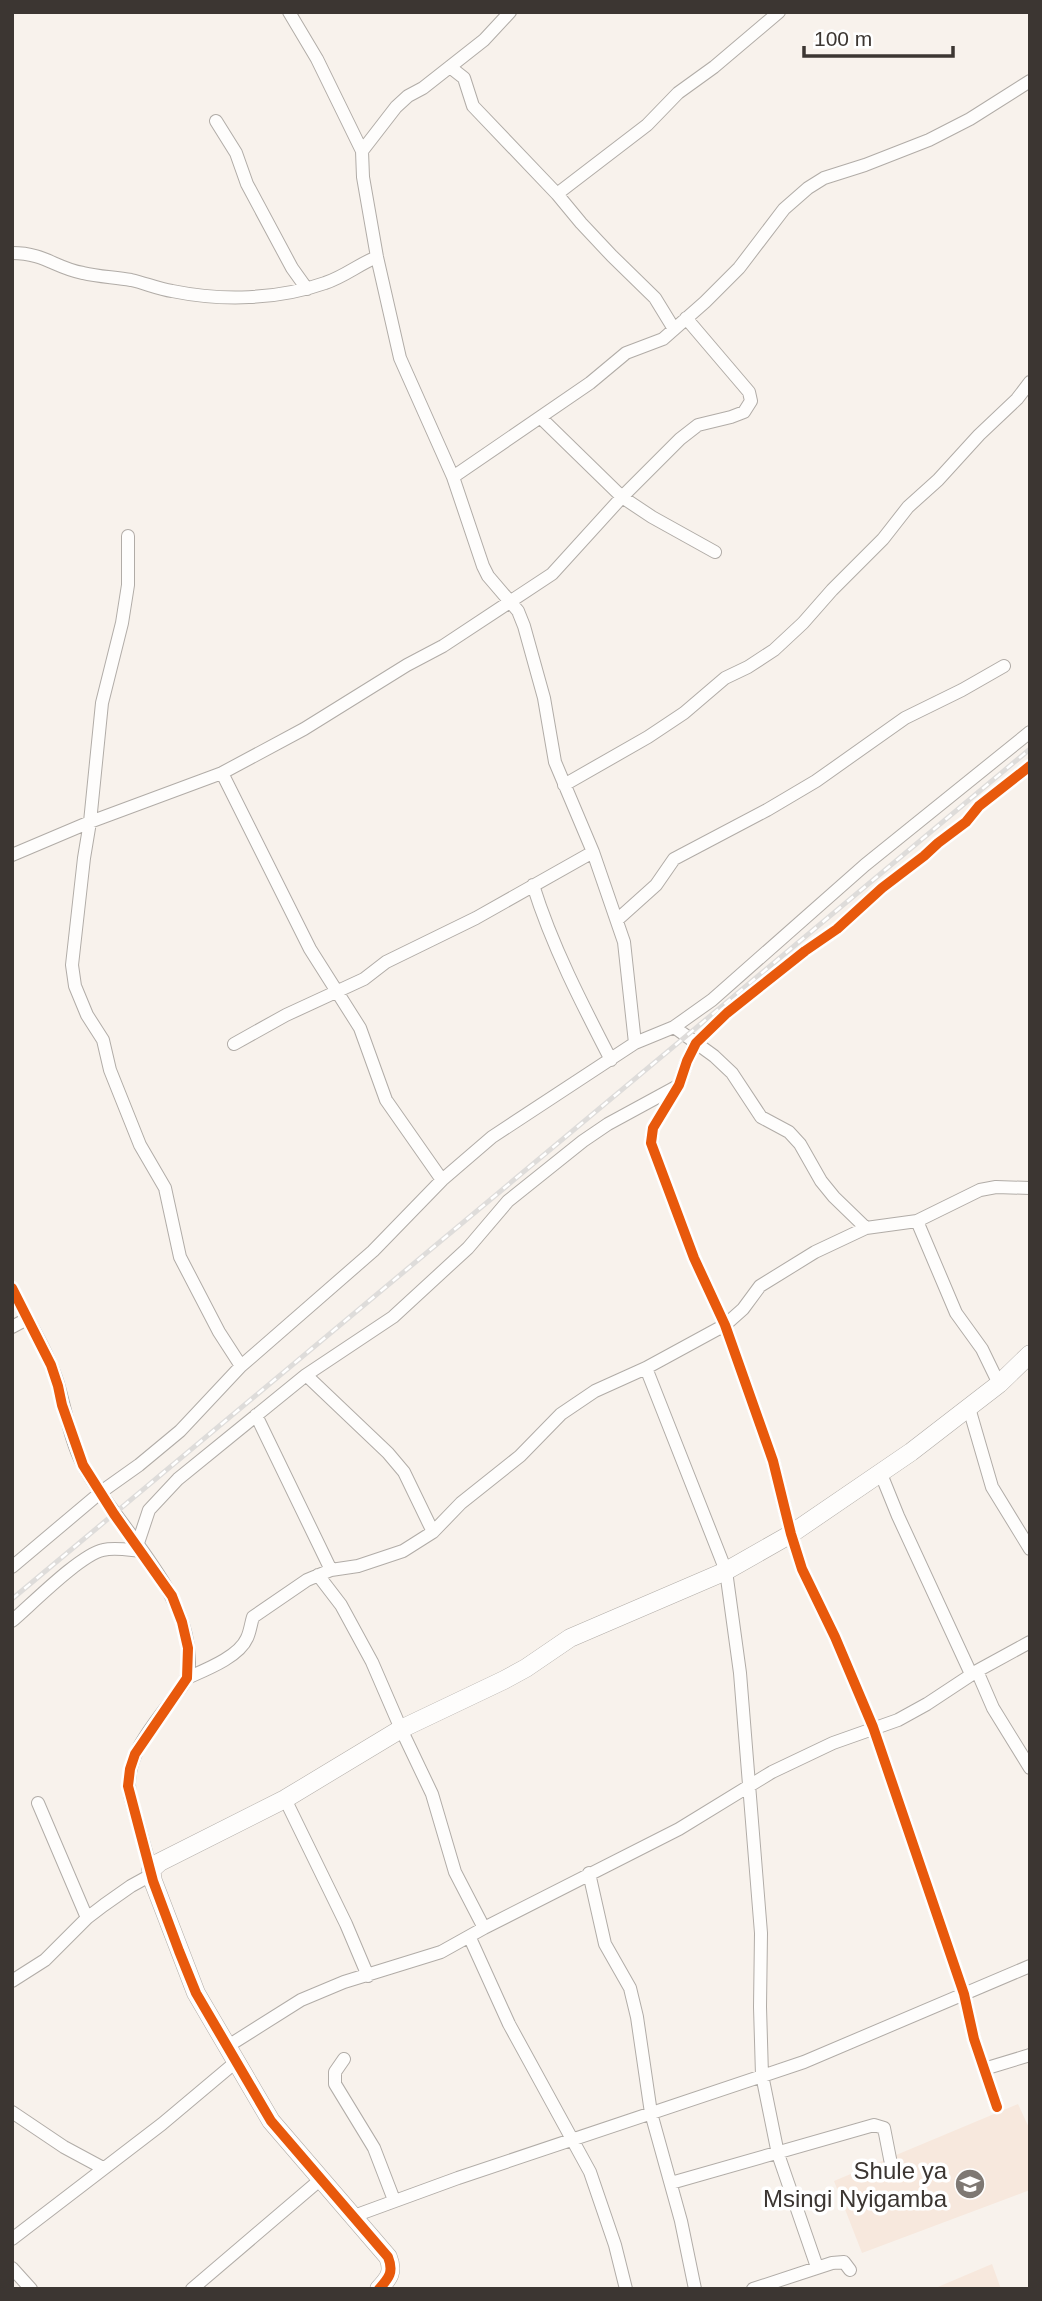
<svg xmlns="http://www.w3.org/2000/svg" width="1042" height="2301" viewBox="0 0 1042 2301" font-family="Helvetica,sans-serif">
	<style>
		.built { fill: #f7e8dd }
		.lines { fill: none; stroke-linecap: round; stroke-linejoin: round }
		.street-casing { stroke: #b1aca7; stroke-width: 14 }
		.secondary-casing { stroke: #b1aca7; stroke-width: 19 }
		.street { stroke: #fefdfc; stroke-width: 12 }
		.secondary { stroke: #fefdfc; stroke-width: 18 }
		.rail-casing { stroke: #dedcda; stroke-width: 5 }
		.rail { stroke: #fff; stroke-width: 2.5; stroke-dasharray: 8; stroke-linecap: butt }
		.cycleway-casing { stroke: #fff; stroke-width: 15 }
		.cycleway { stroke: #e8590c; stroke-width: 10 }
		.labels { text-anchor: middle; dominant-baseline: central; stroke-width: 7; stroke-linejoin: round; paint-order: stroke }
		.poi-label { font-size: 24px; fill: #3c3632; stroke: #fff; text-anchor: end }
	</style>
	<rect width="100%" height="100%" fill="#f8f2ec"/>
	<!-- built -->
	<path class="built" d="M1018,2104l12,26v60l-168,63 -28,-72z
		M992,2264l9,25h-68z"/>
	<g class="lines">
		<!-- street casing -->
		<g class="street-casing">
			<path id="street" d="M289,12l28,47 45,92 1,26 14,80 23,101 53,119 30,89 5,10 30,35 6,15 20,72 11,64 38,90 31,90 11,101
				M450,67l14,11 9,28 84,88 24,29 31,33 43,42 19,31
				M216,121l20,32 11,31 45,84 15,21
				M362,151l34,-44 12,-11 15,-8 61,-48 26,-28
				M557,194l90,-69 31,-32 36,-26 65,-55
				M12,253c33,0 43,15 71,20 16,4 32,4 48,7 14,3 27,9 41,11 49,10 105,9 153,-8 19,-6 34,-19 52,-26
				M541,418l81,79 30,20 63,35
				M453,477l137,-94 36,-30 37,-14 42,-37 34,-34 45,-59 24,-21 16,-10 41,-13 64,-25 41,-21 60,-38
				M128,536v49l-6,38 -20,80 -12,119 -6,36 -12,107 3,21 12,29 16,25 7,30 30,75 25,43 15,69 39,75 22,34
				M222,773l88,176 50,79 26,72 56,80
				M564,785l84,-48 36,-24 41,-35 23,-11 26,-17 29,-27 29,-33 51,-51 25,-32 30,-27 41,-45 38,-36 13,-17
				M12,855l78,-33 132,-49 82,-44 103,-64 36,-19 109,-72 70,-77 58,-58 18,-14 33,-8 13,-5 7,-11 -2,-9 -63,-74
				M533,885c19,61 49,119 78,175
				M617,920l39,-35 18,-26 93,-49 49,-29 89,-63 57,-28 42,-24
				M674,1027l40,29 18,17 29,44 28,15 11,12 21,37 13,16 32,31
				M234,1044l52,-29 78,-36 22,-17 90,-44 117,-66
				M917,1221l39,92 26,36 17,35
				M12,1288c15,32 36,63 46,96 8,27 12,56 25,81 31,57 98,118 105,183 1,8 2,24 -2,31 -2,6 -8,12 -12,18 -21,29 -51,60 -44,98l21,75
				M12,1327l15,-8
				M646,1368l80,203 14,102 21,260 -1,74 2,68 16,79 39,113
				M306,1375l82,78 16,19 29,60
				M969,1408l23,79 38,62
				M256,1415l75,155
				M881,1474l17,42 73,158
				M137,1546l12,-36 29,-31 128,-104 87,-58 75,-69 40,-47 75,-60 25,-17 68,-37
				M12,1567l89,-75 38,-27 41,-34 61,-65 132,-115 69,-71 50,-43 143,-94 39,-16 38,-27 153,-135 165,-133
				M318,1575l23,30 31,57 29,67 31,65 23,78 29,56
				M12,1621c20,-17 68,-66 91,-71 12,-3 26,0 38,1
				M977,1671l16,37 37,60
				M187,1678c18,-8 52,-21 60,-40 3,-6 4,-15 6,-21l54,-37 24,-10 27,-4 45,-15 30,-19 28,-29 59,-47 41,-42 34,-23 51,-23 79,-43 18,-16 17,-23 55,-34 51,-24 51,-7 63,-31 16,-3 34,1
				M285,1799l61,125 22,52
				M38,1803l49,115
				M589,1873l16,71 25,44 7,29 14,96 30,108 14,68
				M470,1938l39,86 81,148 25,73 11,44
				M12,1981l33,-21 42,-42 17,-13 27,-19 20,-11
				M228,2046l73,-46 43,-18 97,-30 43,-24 195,-99 93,-57 61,-29 65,-23 29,-16 50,-33 53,-29
				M344,2059l-9,13v12l39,64 20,52
				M984,2069l46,-14
				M997,2107l-23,-68 -10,-45 -91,-267 -38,-90 -33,-68 -11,-35 -18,-73 -48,-136 -31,-67 -43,-115 2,-15 26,-43 8,-24 9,-18 31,-30 78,-62 32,-22 45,-41 42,-32 14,-13 28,-21 13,-16 51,-40
				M12,2112l52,35 39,21
				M671,2183l203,-58 10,3 9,46
				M354,2216l104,-38 346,-116 226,-96
				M12,2239l150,-115 75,-63
				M12,2268l19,21
				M192,2289l129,-110
				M753,2289l79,-26 12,-1 6,8"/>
		</g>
		<!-- secondary casing -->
		<g class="secondary-casing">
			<path id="secondary" d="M379,2289c10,-11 15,-17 9,-32l-117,-136 -75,-128 -43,-112 -2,-11 9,-8 125,-63 116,-70 103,-49 22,-12 44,-30 156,-67 65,-37 120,-82 88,-68 31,-30"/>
		</g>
		<!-- street -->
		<use href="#street" class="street"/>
		<!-- secondary -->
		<use href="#secondary" class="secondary"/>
		<!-- rail casing -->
		<g class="rail-casing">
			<path id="rail" d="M12,1599l1018,-850"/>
		</g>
		<!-- rail -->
		<use href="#rail" class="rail"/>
		<!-- cycleway casing -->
		<g class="cycleway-casing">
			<path id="cycleway" d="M12,1288l39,77 7,21 4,19 21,60 31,49 58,82 10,26 6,26 -1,30 -52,76 -5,15 -2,17 25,95 26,70 17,42 75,128 117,136c6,15 1,21 -9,32
				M997,2107l-23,-68 -10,-45 -91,-267 -38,-90 -33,-68 -11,-35 -18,-73 -48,-136 -31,-67 -43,-115 2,-15 26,-43 8,-24 9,-18 31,-30 78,-62 32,-22 45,-41 42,-32 14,-13 28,-21 13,-16 51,-40"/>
		</g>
		<!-- cycleway -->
		<use href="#cycleway" class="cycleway"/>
	</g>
	<!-- icons -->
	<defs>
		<g id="school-disc" transform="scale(1.575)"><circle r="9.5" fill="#7e7873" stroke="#fff"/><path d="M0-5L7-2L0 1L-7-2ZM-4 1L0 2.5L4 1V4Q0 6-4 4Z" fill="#fff"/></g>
	</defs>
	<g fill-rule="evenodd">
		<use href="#school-disc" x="970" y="2184"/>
	</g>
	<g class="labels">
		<!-- poi labels -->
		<g class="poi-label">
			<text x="947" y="2170">Shule ya<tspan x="947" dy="28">Msingi Nyigamba</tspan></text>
		</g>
	</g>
	<!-- border -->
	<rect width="1042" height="2301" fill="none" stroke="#3c3632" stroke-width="28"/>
	<!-- scale -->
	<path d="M804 46v10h149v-10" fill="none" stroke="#3c3632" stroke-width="3.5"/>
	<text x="814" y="46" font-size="21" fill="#3c3632" stroke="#ffffff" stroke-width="5" paint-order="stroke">100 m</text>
</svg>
